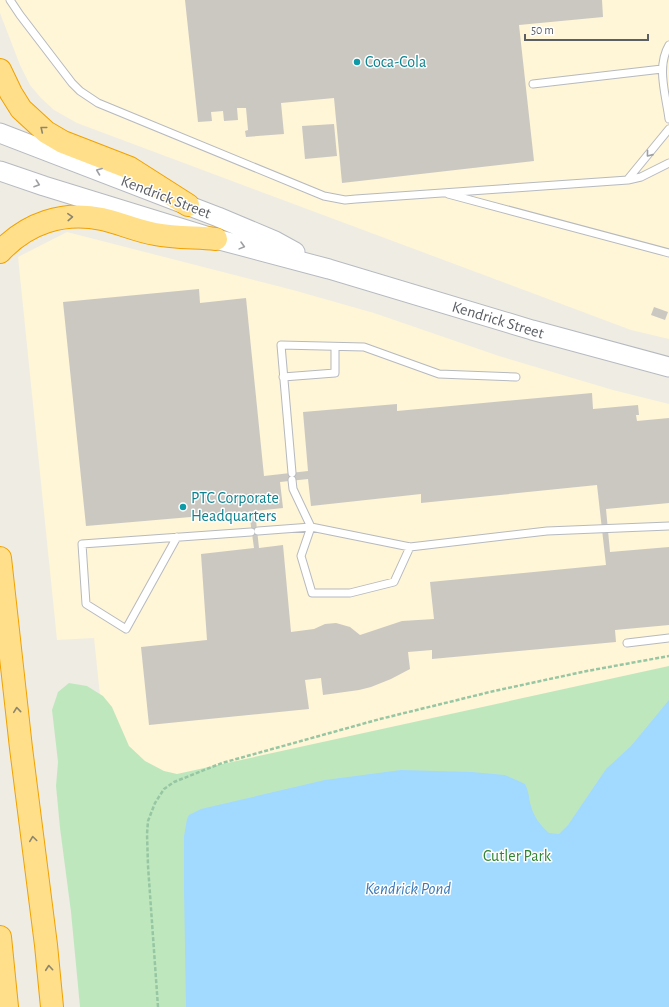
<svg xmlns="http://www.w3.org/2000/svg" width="669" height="1007" viewBox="0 0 669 1007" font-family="'Alegreya Sans',sans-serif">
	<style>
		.commercial { fill: #fff5d7 }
		.green { fill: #bfe7be }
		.water { fill: #a2d9ff }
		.building { fill: #cbc8c2; fill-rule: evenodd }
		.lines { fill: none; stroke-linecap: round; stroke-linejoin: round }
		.lane-casing { stroke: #b6b9be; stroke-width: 9 }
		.secondary-casing { stroke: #b6bac0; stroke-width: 21 }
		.highway-casing { stroke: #f1a100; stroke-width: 24 }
		.path { stroke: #96c6a2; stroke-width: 2.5; stroke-dasharray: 4 2; stroke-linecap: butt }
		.lane { stroke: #fff; stroke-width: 7 }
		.secondary { stroke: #fff; stroke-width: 19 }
		.highway { stroke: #ffdf89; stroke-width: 22 }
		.oneway { stroke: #8c856f }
		.oneway2 { stroke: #9d9fa2 }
		.culture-dot { fill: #0f9aa8; stroke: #fff; stroke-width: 1.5 }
		.labels { text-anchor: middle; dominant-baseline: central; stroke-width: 3; stroke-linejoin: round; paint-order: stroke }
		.culture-label { font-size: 16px; fill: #0d838f; stroke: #fff; text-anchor: start }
		.street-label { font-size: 16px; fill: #5b5f64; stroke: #fff }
		.park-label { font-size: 16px; fill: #318633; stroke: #fff }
		.water-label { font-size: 17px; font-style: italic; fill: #3a79b6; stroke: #fff }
	</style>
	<rect width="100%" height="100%" fill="#efece3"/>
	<!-- commercial -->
	<path class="commercial" d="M0,0h669v339l-38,-9 -554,-207 -23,-13 -13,-12 -11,-13 -10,-20 -20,-52z
		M67,232l226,58 81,23 125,43 114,34 56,14v265l-559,122 -16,-153 -37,2 -39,-383z"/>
	<!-- green -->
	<path class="green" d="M669,666v341h-589l-9,-95 -11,-84 -4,-42 2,-24 -6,-52 6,-18 11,-9 18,3 16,10 9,11 17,39 16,15 19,10 13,3z"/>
	<!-- water -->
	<path class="water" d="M669,700v307h-483l-2,-118v-53l3,-17 2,-4 12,-6 124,-29 76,-10 71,2 33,3 20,9c5,10 3,13 6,22 3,11 9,19 18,27l10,1 9,-9 38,-56 25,-23z"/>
	<!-- building -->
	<path class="building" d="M185,0h417l1,17 -84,8 15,136 -192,22 -8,-85 -53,5 3,31 -38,3 -1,-6 3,-1 -2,-22h-9l1,12 -14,1 -1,-10 -12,1 1,9 -14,1z
		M334,124l3,32 -32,3 -3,-33z
		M199,289l1,14 46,-5 18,178 44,-5 -5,-59 94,-8v7l195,-18 1,16 45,-4 1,10h-3l1,6 32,-3v85l-63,6 4,43 59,-5v78l-54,5 1,12 -184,17v-9l-24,2 2,17 -19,10 -20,8 -12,3 -36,5 -2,-17 -16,2 4,29 -160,16 -8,-78 66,-7 -6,-86 53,-6 -5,-36 -163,14 -23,-224zM308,479l3,27 110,-12v9l176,-18 9,80 -176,17 4,37 -32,2 -42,14 -10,-8 -14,-4 -11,1 -11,5 -23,3 -8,-87 -24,3 -4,-37 28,-3 -3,-26z
		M654,307l14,5 -3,8 -14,-5z"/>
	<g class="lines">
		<!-- lane casing -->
		<g class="lane-casing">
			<path id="lane" d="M10,0l10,15 52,68 8,8 18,12 226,93 21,4 11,-1 272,-19 13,-3 28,-14
				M669,45c-13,22 -3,50 0,74
				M533,84l129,-15
				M628,179l41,-50
				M448,194l221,59
				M283,377l52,-4v-26
				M292,473l-11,-128 83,2 75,27 77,3
				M258,531l53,-4 -18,-38 -1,-9
				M177,537l-51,92 -40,-25 -4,-60 169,-12
				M410,547l-16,35 -44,11h-38l-11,-37 10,-29 99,20 137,-16 122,-5
				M627,643l42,-5"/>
		</g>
		<!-- secondary casing -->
		<g class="secondary-casing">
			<path id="secondary" d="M0,133l218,84 57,24 20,11
				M0,171l44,15 172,53 113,30 203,61 137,37"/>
		</g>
		<!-- highway casing -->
		<g class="highway-casing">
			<path id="highway" d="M0,70l11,23 10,16 25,23 17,10 67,26 58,37
				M0,252c27,-29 63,-41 102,-33 18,4 35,12 53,15 20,4 41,3 61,5
				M0,558l21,190 25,197 6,62
				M0,937l7,70"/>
		</g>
		<!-- path -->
		<path class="path" d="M158,1007l-10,-141 -1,-32 1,-13 7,-18 9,-14 10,-7 48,-19 158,-44 114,-28 93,-20 82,-15"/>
		<!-- lane -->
		<use href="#lane" class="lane"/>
		<!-- secondary -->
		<use href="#secondary" class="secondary"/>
		<!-- highway -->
		<use href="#highway" class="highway"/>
	</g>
	<!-- one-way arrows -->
	<defs><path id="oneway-chevron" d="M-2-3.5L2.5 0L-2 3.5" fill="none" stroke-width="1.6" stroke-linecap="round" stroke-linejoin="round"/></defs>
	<g class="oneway">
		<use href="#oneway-chevron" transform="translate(43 129) rotate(-141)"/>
		<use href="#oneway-chevron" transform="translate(70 217) rotate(-3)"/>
		<use href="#oneway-chevron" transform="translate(17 710) rotate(-96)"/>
		<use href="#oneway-chevron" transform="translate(33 839) rotate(-98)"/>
		<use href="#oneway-chevron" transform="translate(49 968) rotate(-95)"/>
	</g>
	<g class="oneway2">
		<use href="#oneway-chevron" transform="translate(649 154) rotate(129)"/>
		<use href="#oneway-chevron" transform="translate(99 171) rotate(-159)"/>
		<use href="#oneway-chevron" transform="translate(37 184) rotate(19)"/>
		<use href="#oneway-chevron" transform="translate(242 246) rotate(15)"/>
	</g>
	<!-- markers -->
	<g class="culture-dot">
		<circle cx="357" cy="62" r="4"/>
		<circle cx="183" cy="507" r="4"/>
	</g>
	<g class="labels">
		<!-- culture labels -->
		<g class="culture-label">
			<text x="365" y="62">Coca-Cola</text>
			<text x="191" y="498">PTC Corporate<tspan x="191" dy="18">Headquarters</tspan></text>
		</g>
		<!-- street labels -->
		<g class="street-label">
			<text transform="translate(166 197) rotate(21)">Kendrick Street</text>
			<text transform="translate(498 320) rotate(17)">Kendrick Street</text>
		</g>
		<!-- park labels -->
		<g class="park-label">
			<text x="517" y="856">Cutler Park</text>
		</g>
		<!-- water labels -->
		<g class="water-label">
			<text x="408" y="888">Kendrick Pond</text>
		</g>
	</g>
	<!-- scale -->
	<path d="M525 34v6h123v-6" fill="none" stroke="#5b5f64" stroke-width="2"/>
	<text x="531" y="34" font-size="12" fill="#5b5f64" stroke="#ffffff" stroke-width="3" paint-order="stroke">50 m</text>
</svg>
